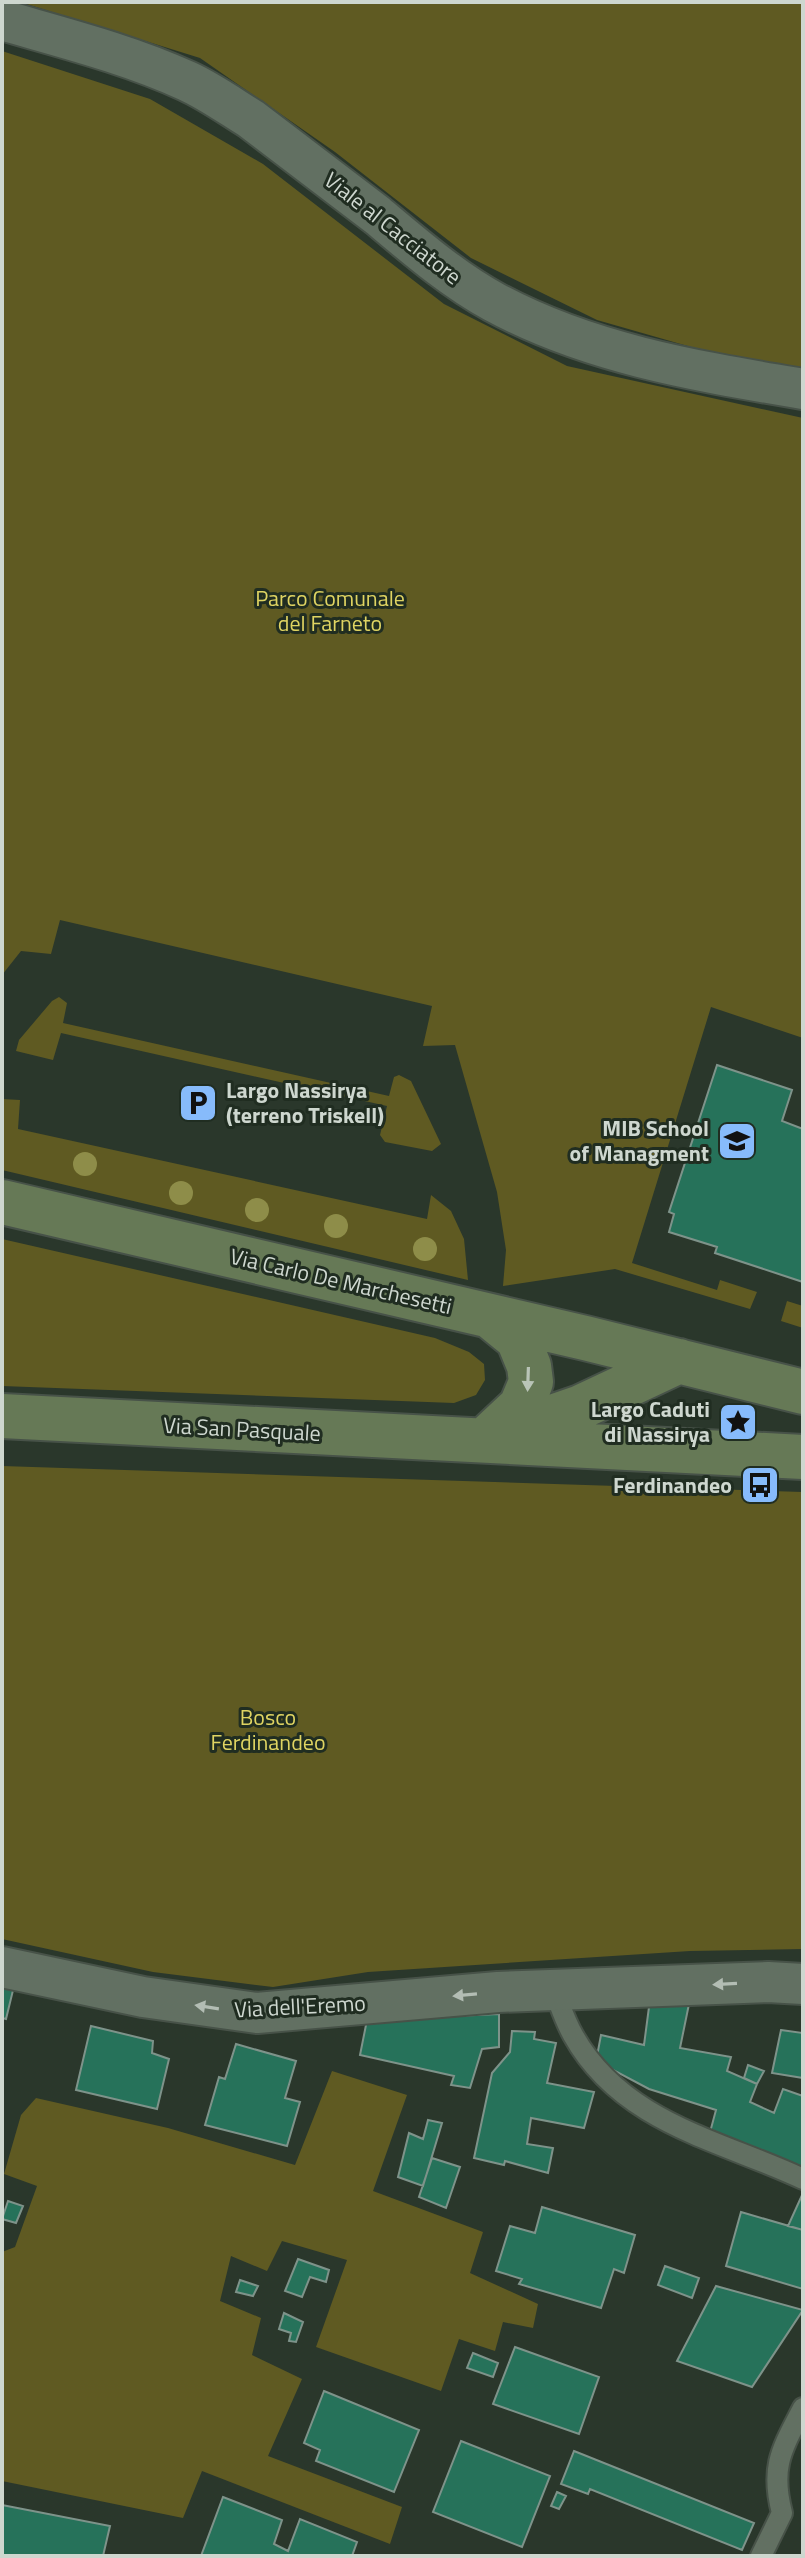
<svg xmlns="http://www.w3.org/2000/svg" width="805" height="2558" viewBox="0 0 805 2558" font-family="'Titillium Web',sans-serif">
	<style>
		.green { fill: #5f5a22 }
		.building { fill: #26725a; stroke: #7e938a; stroke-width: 2 }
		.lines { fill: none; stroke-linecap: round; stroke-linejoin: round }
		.lane-casing { stroke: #475248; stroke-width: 24 }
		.street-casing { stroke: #475248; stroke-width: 44 }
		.secondary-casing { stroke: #475248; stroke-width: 48 }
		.lane { stroke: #627062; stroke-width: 20 }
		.street { stroke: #627062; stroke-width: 40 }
		.secondary { stroke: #667956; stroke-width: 44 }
		.tree { fill: #8e8d49 }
		.oneway { fill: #b9c4b7 }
		.oneway2 { fill: #b3bdb4 }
		.labels { text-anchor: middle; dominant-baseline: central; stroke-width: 6; stroke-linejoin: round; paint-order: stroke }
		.street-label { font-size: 22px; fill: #ced7cf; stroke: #202d21 }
		.park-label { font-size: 22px; fill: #dfd462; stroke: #202d21 }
		.poi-label { font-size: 22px; font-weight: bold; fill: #ced7cf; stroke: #202d21; text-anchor: end }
	</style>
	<rect width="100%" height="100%" fill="#2a372b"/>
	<!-- green -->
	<path class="green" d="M20,2h783v368l-105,-21 -101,-29 -126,-62 -136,-106 -135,-94z
		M2,51l148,48 113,65 181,140 123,62 236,52v620l-92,-31 -79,256 85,27 3,-10 37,12 -7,17 -135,-40 -112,17 3,-36 -9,-58 -42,-147 -32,1 9,-40 -372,-86 -9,34 -30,-3 -19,24z
		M59,997l8,6 -4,20 326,73 5,-19 5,-2 12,6 30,63 -9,7 -47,-9 -5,-7 7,-29 -326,-73 -8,27 -37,-9 3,-11 33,-39z
		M2,1099l18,1 -2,29 409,90 4,-24 20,16 13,28 4,41 -466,-110z
		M2,1239l433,99 34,14 15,12 1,16 -9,15 -22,8 -452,-17z
		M787,1301l16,5v22l-22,-7z
		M2,1466l801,26v457l-113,2 -322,21 -95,15 -120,-15 -151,-33z
		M332,2071l75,24 -34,96 110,41 -13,41 68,31 -5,24 -30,-6 -8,29 -36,-12 -18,52 -125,-44 31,-87 -65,-19 -15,30 -36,-15 -11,45 41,17 -9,37 50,24 -34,77 134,51 -12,37 -188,-73 -19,47 -181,-37v-229l13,-5 22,-61 -33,-12 17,-59 15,-17 132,30 127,37z"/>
	<!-- building -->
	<path class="building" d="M717,1065l75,25 -10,31 21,8v153l-88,-29 2,-6 -48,-15 5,-18 -5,-2z
		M2,1979l13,3 -9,37 -4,-1z
		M689,2004l-9,44 51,9 -4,14 30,13 -7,18 24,11 9,-24 20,7v72l-94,-32 7,-26 -67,-21 -36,-19 -16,-14 4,-21 43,10 5,-38z
		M499,2014v33l-17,2 -12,39 -19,-3 3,-9 -94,-21 7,-35z
		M91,2026l62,15 -1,12 17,6 -12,50 -81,-19z
		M781,2030l22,3v45l-31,-5z
		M512,2031l23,1 -1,7 22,4 -9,40 47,9 -10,36 -53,-10 -4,26 26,4 -5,25 -43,-12 -1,4 -30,-7 18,-85 18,-21z
		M236,2044l60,17 -11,37 15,4 -13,44 -82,-21 14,-48 6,2z
		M748,2065l16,6 -7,13 -13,-6z
		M428,2120l14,3 -19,63 -25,-9 11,-44 14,6z
		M432,2158l28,9 -14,41 -27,-11z
		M803,2193v37l-15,-4z
		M8,2201l15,5 -7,17 -14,-4z
		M542,2207l93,28 -11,38 -10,-4 -13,39 -82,-24 3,-5 -26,-8 14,-45 25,7z
		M741,2212l62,18v59l-77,-23z
		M298,2259l31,11 -3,12 -16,-5 -8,20 -17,-6z
		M665,2266l34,12 -7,20 -34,-13z
		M240,2280l18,6 -5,10 -17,-4z
		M716,2286l87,24 -51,77 -75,-26z
		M284,2313l19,9 -7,20 -7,-1 2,-8 -12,-4z
		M515,2347l84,30 -20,57 -86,-30z
		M473,2353l25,10 -5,14 -26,-9z
		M324,2391l95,39 -25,62 -78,-31 4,-11 -16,-7z
		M461,2441l89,35 -28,71 -89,-35z
		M574,2451l180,72 -12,27 -152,-61 -2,5 -27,-10z
		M557,2492l9,4 -7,13 -8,-3z
		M223,2497l59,23 -8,24 14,7 12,-32 57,23 -5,14h-151z
		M2,2505l108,21 -7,30h-101z"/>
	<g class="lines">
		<!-- lane casing -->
		<g class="lane-casing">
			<path id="lane" d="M554,1990c6,15 11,31 19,45 49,88 147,105 230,144
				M761,2556l21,-43c-12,-47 0,-64 21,-105"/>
		</g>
		<!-- street casing -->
		<g class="street-casing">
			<path id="street" d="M2,20c62,18 126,34 185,61 22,10 43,25 64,38 42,32 84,64 126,96 37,31 75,64 117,87 96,52 203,69 309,87
				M2,1967l141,30 114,16 241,-21 270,-10 35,2"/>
		</g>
		<!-- secondary casing -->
		<g class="secondary-casing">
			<path id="secondary" d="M2,1202l583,136 218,54
				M2,1416l801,41
				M503,1434l78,-27 98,-46
				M490,1435l31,-29 10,-24 -2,-16 -11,-27 -27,-22"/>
		</g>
		<!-- lane -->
		<use href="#lane" class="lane"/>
		<!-- street -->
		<use href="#street" class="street"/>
		<!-- secondary -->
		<use href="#secondary" class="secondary"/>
	</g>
	<!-- trees -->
	<g class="tree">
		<circle cx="85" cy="1164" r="12"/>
		<circle cx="181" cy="1193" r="12"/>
		<circle cx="257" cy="1210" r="12"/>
		<circle cx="336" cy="1226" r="12"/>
		<circle cx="425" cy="1249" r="12"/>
	</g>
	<!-- one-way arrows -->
	<defs><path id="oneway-solid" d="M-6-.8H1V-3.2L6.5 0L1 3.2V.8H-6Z" transform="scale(2)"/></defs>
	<use class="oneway" href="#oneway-solid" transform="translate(528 1379) rotate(92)"/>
	<g class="oneway2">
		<use href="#oneway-solid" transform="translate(725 1984) rotate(177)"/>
		<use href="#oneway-solid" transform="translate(465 1995) rotate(175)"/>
		<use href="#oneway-solid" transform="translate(207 2007) rotate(-171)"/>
	</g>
	<!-- icons -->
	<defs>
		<g id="parking-square" transform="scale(2)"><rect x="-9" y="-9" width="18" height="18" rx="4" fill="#87bbfb" stroke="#202d21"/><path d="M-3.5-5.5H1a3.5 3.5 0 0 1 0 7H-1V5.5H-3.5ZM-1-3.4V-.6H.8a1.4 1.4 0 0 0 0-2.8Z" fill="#111"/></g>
		<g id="university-square" transform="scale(2)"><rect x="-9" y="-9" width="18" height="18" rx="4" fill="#87bbfb" stroke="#202d21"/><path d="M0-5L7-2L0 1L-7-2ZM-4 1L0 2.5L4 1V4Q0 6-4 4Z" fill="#111"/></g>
		<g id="sight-square" transform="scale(2)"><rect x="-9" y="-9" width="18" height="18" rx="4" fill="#87bbfb" stroke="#202d21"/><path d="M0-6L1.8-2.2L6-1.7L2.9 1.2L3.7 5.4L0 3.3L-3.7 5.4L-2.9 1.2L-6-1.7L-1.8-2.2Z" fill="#111"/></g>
		<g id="bus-square" transform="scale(2)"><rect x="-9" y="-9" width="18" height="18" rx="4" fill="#87bbfb" stroke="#202d21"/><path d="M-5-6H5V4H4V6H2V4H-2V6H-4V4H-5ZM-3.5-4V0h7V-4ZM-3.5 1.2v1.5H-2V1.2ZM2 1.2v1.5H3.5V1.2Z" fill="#111"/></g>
	</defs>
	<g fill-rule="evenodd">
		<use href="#parking-square" x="198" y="1103"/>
		<use href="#university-square" x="737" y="1141"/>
		<use href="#sight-square" x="738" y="1422"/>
		<use href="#bus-square" x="760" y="1485"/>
	</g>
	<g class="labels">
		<!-- street labels -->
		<g class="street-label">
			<text transform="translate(393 228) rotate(38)">Viale al Cacciatore</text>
			<text transform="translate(341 1281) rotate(13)">Via Carlo De Marchesetti</text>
			<text transform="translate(242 1429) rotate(3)">Via San Pasquale</text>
			<text transform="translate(300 2006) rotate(-3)">Via dell'Eremo</text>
		</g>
		<!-- park labels -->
		<g class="park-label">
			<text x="330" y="598">Parco Comunale<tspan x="330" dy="25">del Farneto</tspan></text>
			<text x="268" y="1717">Bosco<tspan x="268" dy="25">Ferdinandeo</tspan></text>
		</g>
		<!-- poi labels -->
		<g class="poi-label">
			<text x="226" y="1090" text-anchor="start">Largo Nassirya<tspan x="226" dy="25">(terreno Triskell)</tspan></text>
			<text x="709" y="1128">MIB School<tspan x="709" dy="25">of Managment</tspan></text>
			<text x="710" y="1409">Largo Caduti<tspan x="710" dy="25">di Nassirya</tspan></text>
			<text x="732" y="1485">Ferdinandeo</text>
		</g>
	</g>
	<!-- border -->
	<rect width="805" height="2558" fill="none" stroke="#ced7cf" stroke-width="8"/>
</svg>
